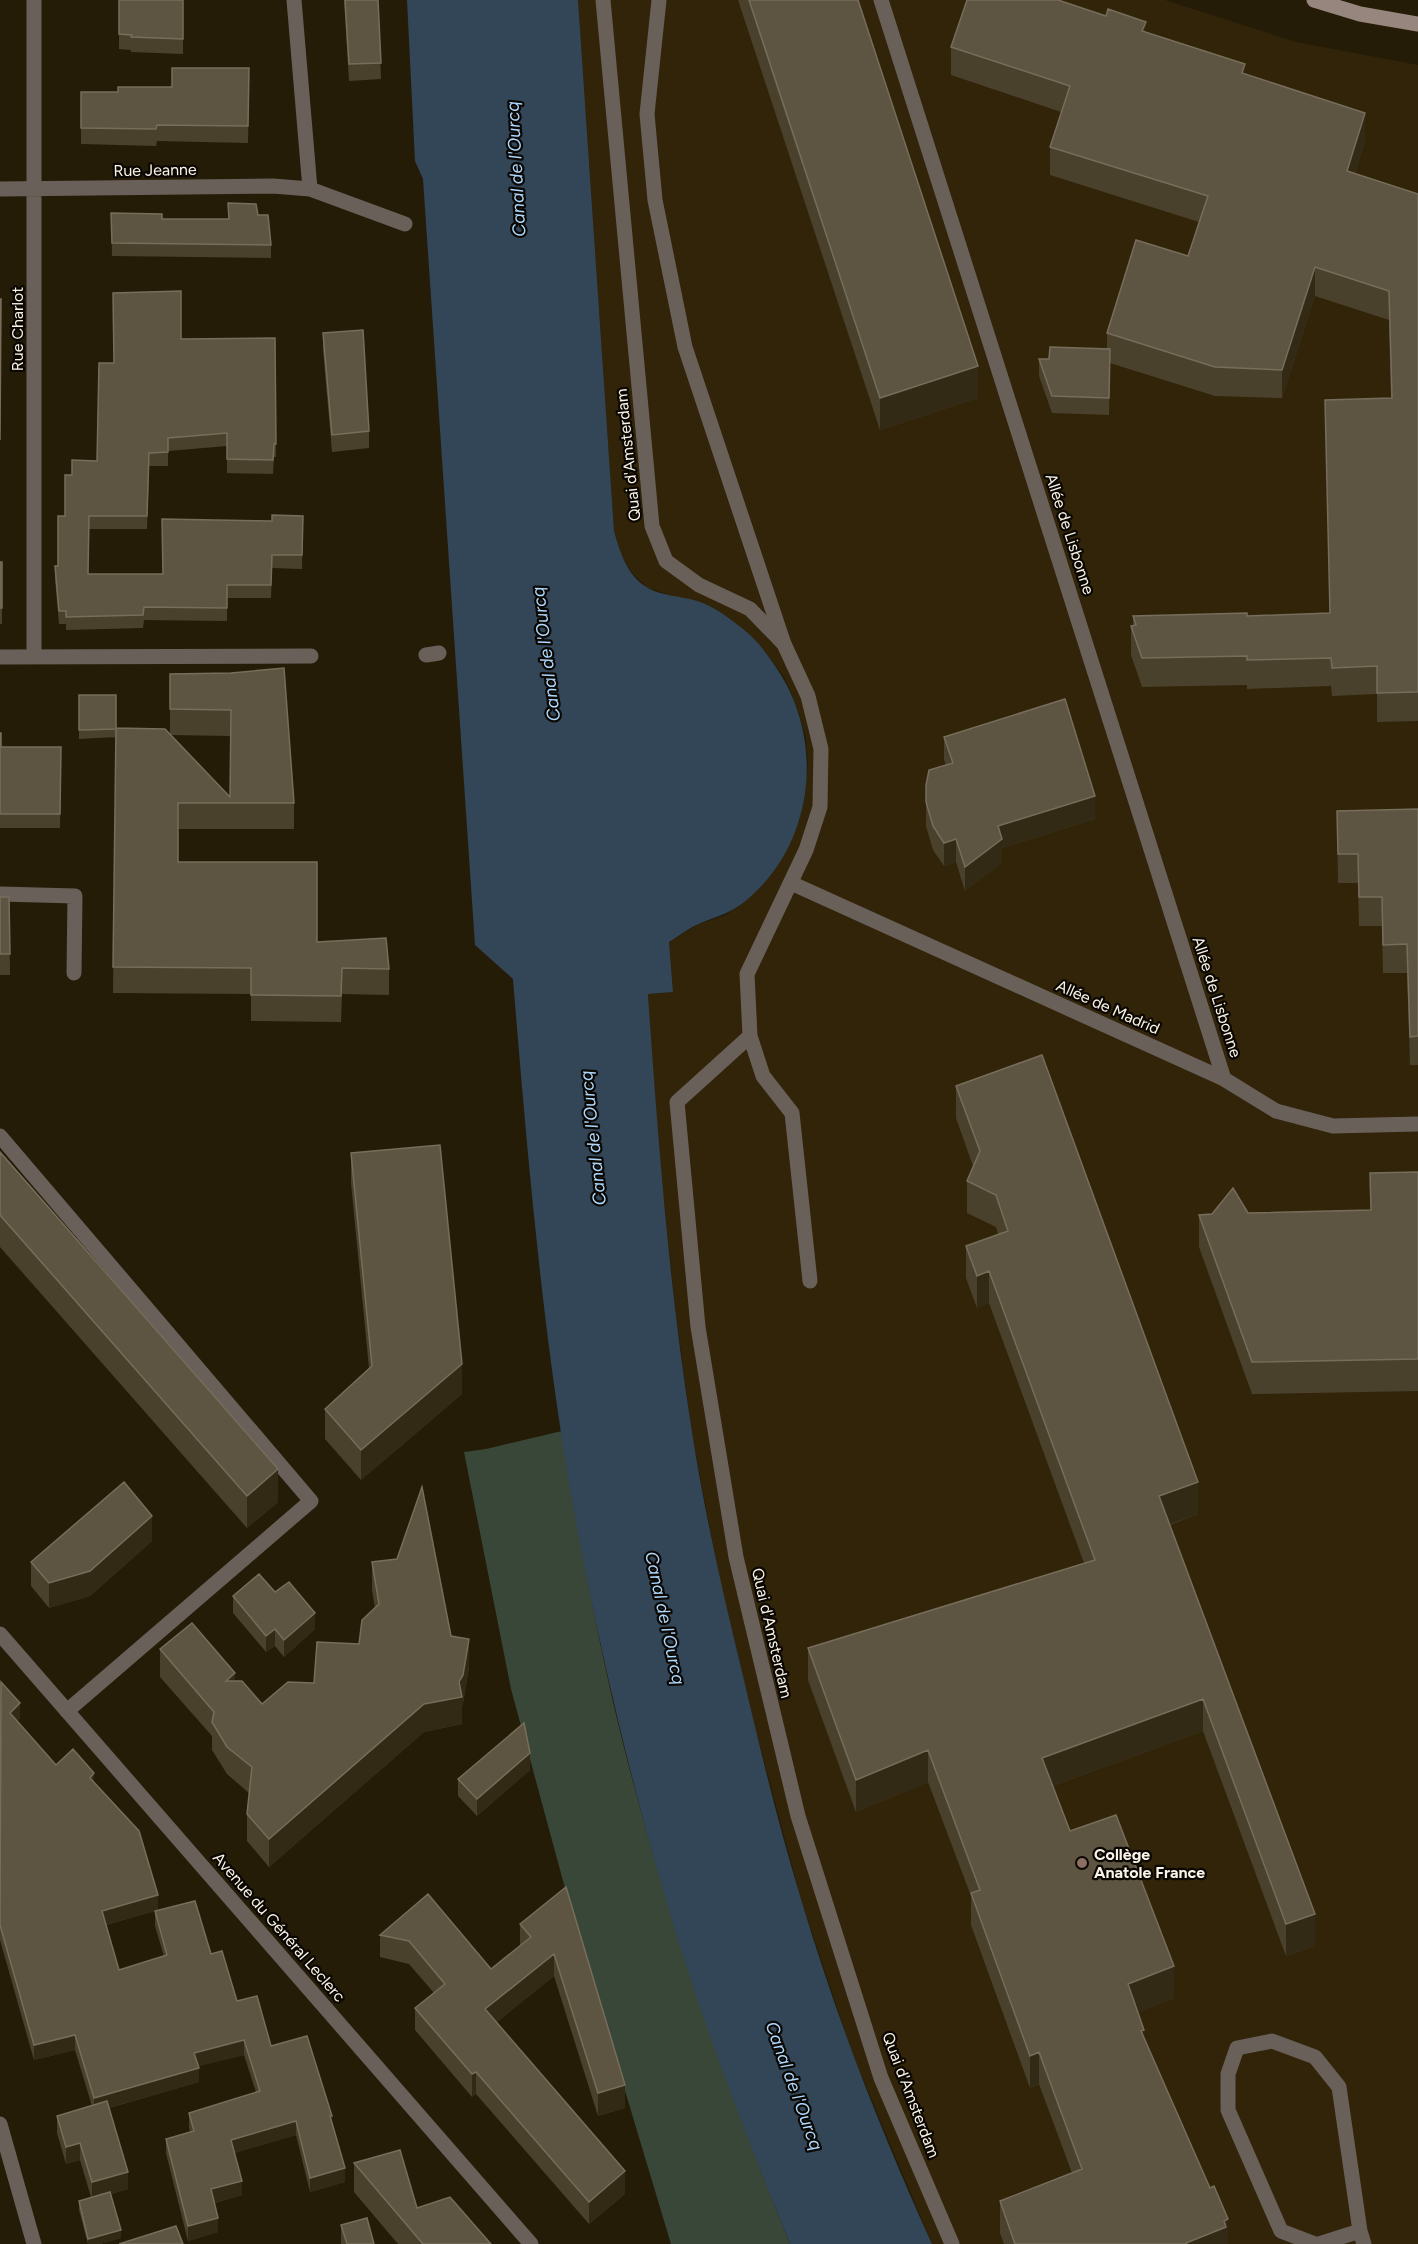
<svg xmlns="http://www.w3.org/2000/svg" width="1418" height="2244" viewBox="0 0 1418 2244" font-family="Figtree,sans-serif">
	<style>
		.built { fill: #312409 }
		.green { fill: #384737 }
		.water { fill: #324658 }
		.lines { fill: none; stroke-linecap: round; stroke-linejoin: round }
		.lane { stroke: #6a605a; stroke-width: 15 }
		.street { stroke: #6a605a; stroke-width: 15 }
		.secondary { stroke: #96867d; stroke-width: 15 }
		.wall { fill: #4a412d; fill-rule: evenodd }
		.shaded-wall { fill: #332a16 }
		.building { fill: #5d5441; stroke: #766d5b; stroke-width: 1.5 }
		.education-dot { fill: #8d6e63; stroke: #0b0702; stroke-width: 2 }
		.labels { text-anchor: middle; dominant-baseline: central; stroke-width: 4.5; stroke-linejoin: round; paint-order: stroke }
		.street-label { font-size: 16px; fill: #faf4e8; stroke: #0b0702 }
		.poi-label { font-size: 16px; font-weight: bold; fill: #faf4e8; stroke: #0b0702; text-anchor: start }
		.water-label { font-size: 18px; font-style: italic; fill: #add8ff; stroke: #0b0702 }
	</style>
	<rect width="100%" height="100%" fill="#251c08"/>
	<!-- built -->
	<path class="built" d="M578,0h587l131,42 122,23v2179h-486l-79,-189 -52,-156 -45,-168 -37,-155 -27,-142 -16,-120 -16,-148 -12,-172 25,-2 -4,-50 30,-18 27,-9 23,-17 22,-24 28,-52 6,-28 3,-29 -2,-28 -9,-30 -12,-29 -19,-25 -20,-22 -79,-37 -19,-6 -15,-14 -11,-17 -8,-26z"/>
	<!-- green -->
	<path class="green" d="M562,1431c18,110 37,220 65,328 43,166 99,326 163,485h-119l-99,-330 -61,-225 -47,-237 22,-3z"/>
	<!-- water -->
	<path class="water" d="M407,0h171l36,531c6,21 13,45 34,57 14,8 33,8 49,13 17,5 32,17 46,28 12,9 22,22 30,34 52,71 44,176 -24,235 -17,15 -29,17 -48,25 -11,4 -22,13 -32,19l4,50 -25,2c10,147 21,293 44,438 13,84 32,166 52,248 17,73 35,147 57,219 35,118 80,233 131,345h-142c-40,-99 -79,-199 -111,-301 -38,-122 -69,-248 -94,-374 -39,-194 -56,-393 -72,-590l-38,-34 -52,-766 -8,-18z"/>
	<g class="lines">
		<!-- lane -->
		<path class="lane" d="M603,0l49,526 14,35 33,24 51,24 34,35 24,52 13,53 -1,58 -14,43 -59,124 3,62 13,40 29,37 18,168
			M791,883l433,196
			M0,894l75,2 -1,77
			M750,1036l-73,66 21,225 38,230 62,259 83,262 71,166
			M0,1136l311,365 -244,210"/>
		<!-- street -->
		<path class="street" d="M34,0v657
			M294,0l16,189 95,35
			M659,0l-12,114 8,86 30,147 99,297
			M881,0l343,1079 52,32 57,15 85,-2
			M0,189l273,-3 37,3
			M426,655l13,-2
			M0,657l311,-1
			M0,1634l531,610
			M0,2124l34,120
			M1315,2244l-34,-13 -53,-121v-36l9,-26 35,-7 43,16 24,30 21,144 4,13
			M1319,2244l41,-13"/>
		<!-- secondary -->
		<path class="secondary" d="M1314,0l46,14 58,10"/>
	</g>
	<!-- wall -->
	<path class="wall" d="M119,0h64v54l-52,-2v-2l-12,-1z
		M344,0h34l3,79 -32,2z
		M738,0h120l120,398 -98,32z
		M1146,32l99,42 120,67 -10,33 63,20v527l-41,1v-28l-45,2 -1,-10 -84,3v-4l-105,2 -11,-32v-29h2v-10h114l83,-3 -5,-213 66,-2 -2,-78 -74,-24 -33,102 -67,-2 -105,-33 -1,52 -57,-2 -13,-37v-17h10l58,-10v-16l81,-77 11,-34 -149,-47v-28l11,-35 -110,-37v-28z
		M249,84l-1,59 -91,-2 -1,5 -75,-2v-52h37l54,-5z
		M228,203l30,12 13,30v13l-159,-2 -1,-43 51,6h66z
		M323,333l46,98v17l-37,4 -9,-102z
		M275,338l1,119h-2l-1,17 -46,-1v-27l-59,5v15h-19l-2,63h-58l-1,45h75l109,-53 31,-5 -1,53 -30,-1 -1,30h-44v23l-83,-1 -1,8 -77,2v-6h-7l-4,-45v-13h3l14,-91 25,-14 17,-98 67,-24z
		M0,562h2v62h-2z
		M231,673l63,130v26h-116v33l139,80 72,27v26l-47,-1 -1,28 -90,-1v-27l-138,-1 3,-265 54,6v-60zM171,735l60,1 -1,61z
		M79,695h37v42l-37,2z
		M0,733l1,14h60l-1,81h-60z
		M944,737l151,82 -93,29v14l-37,29 -9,-29 -12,4 -11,-16 -7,-24v-41l20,-20 -2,-5z
		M1418,809v256h-8l-3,-92h-24l-1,-47h-23l-1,-43h-20l-1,-72z
		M0,897h9l1,78h-10z
		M956,1086l242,428 -28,11 145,421 -29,10 -83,-225 -150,55 17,45 104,167 -36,14 6,25 84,207h-224l-4,-11v-32l72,-28 -33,-89 -9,4 -59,-163v-29l-43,-114 -72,30 -48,-132v-32l276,-85 -95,-260 -12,5 -11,-30v-32l32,-12 -2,-7 -29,-14v-32l6,-15 -17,-48z
		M0,1152l278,350 -31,26 -247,-281z
		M351,1153l111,241 -101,86 -36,-41v-30l44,-41 -18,-185z
		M1418,1172v219l-166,3 -53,-147v-32l172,-5 -1,-37z
		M152,1541l-62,55 -41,12 -18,-22v-24z
		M372,1562l79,74 18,31 -6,36 -1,3v18l-38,8 -155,135 -22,-26v-27l2,-21 -22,-19 -15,-24v-14l-52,-59v-28l75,32 27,23 52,-21 45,-39 16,-36 -3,-18z
		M275,1592l40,37 -31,28 -9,-11 -9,6 -33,-39v-17z
		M0,1683l20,35 -3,3 39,44 38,17 64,128 -52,15 13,45 45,-14 -9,-30v-15l56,43 26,47 95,123 13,58 -35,10 -14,-57 -62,18 8,42 -27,8 3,29 -30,9 -22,-88v-14l24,-7 -1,-5v-14l67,-21 -12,-37 -46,11 1,16 -90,26 19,81 -17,5 10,44 -21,6h-12l-9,-34v-9l12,-4 -11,-37 -14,4 -9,-31v-17l35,-10 -17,-56 -41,10 -34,-120z
		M530,1770l-53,46 -19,-20v-17z
		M566,1887l59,221 -27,8 -44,-140 -57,46 128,172 -36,30 -113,-130 -4,3 -57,-67v-22l19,-15 -25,-29 -29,-7v-22l48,-41 63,75 29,-23v-22z
		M354,2163l63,45 74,36h-93l-44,-52z
		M341,2225l33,19h-33z"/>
	<!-- shaded-wall -->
	<path class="shaded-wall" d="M1146,22v28l-4,-19z
		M1365,113v28l-18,59v-29z
		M1315,267v29l-33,102v-28z
		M978,366v32l-98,32v-32z
		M1095,796v23l-93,29v14l-37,29v-24l33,-41z
		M956,839v23l-12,4v-23z
		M989,1271v32l-12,5v-32z
		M462,1364v30l-101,86v-30z
		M278,1469v33l-31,26v-32z
		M1198,1482v32l-39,14v-32z
		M152,1516v25l-62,55 -41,12v-25z
		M315,1613v16l-31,28v-17z
		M275,1629v17l-9,6v-16z
		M469,1639v28l-6,36 -1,3v18l-38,8 -155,135v-28l155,-135 35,-22z
		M235,1673v28l-9,-20z
		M1203,1699v32l-161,59v-32z
		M20,1703v15l-10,10v-15z
		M928,1750v32l-72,30v-32z
		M530,1753v17l-53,46v-17z
		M94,1773v15l-4,-10z
		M158,1895v15l-56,16v-15z
		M1315,1914v32l-29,10v-32z
		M554,1954v22l-69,56v-23z
		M1174,1966v32l-46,18v-32z
		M75,2035v15l-41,10v-15z
		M244,2040v15l-50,12v-14z
		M1039,2052v32l-9,4v-32z
		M199,2068v14l-105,30v-14z
		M476,2072v22l-4,3v-23z
		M625,2085v23l-27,8v-23z
		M296,2121v14l-65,19v-14z
		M80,2143v17l-14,4v-17z
		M345,2168v14l-35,10v-14z
		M625,2171v23l-36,30v-22z
		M128,2172v17l-36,10v-17z
		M242,2181v14l-31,9v-15z
		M218,2218v14l-30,9v-15z
		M1228,2219v25h-42v-1z
		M121,2230v8l-21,6h-12v-5z"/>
	<!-- building -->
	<path class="building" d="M119,0h64v39l-52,-2 1,-2 -13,-1z
		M345,0h33l3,63 -32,1z
		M749,0h109l120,366 -98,32z
		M967,0h91l48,16 2,-7 38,13 -4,9 103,33 -3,9 123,40 -18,58 71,23v498l-41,1v-27l-45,2 -1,-10 -84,2v-4l-105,2 -11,-32 5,-1 -3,-9 114,-3v3l83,-3 -5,-213 67,-2 -3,-107 -74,-24 -33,103 -67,-3 -108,-34 29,-93 52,16 20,-60 -158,-49 20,-61 -119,-39z
		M172,68h77l-1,58 -91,-1 -1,4 -75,-1v-36h37v-5h54z
		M228,203l28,1 2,11h10l3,30 -159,-2 -1,-30 51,1v5h67z
		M181,291v48l94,-1 1,106h-2l-1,16 -46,-1v-26l-59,5v14l-19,1 -2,63h-58l-1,58h75l-1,-55 110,2v-6l31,1 -1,39h-30l-1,30h-44v23l-83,-1 -1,8 -77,2v-6h-7l-4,-45h3v-50h7v-41h7v-15l25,1 2,-98h15l-1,-70z
		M0,299h1l-1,141z
		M363,330l6,101 -37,4 -9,-102z
		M1050,347l60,2 -1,49 -57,-2 -13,-37h10z
		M0,562h2v46h-2z
		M284,668l10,135h-116v59h139v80l69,-4 3,31 -47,-1 -1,28 -90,-1v-27l-138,-1 3,-239 49,1 65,68 1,-87 -61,-1v-35l61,-1z
		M79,695h37v34l-37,1z
		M1065,699l30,97 -97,30 4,13 -37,28 -9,-28 -12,4 -11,-17 -7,-24v-17l3,-15 24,-7 -9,-26z
		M0,733h1v14h60l-1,67h-60z
		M1418,809v227l-8,1 -3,-93 -24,1 -1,-48h-23l-1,-43h-20l-1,-43z
		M0,897h9l1,57h-10z
		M1042,1055l156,427 -39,14 156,418 -29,10 -83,-225 -161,59 28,73 46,-16 58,151 -46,18 16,46 -3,1 69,157 4,-2 14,33 -4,2 2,6 -40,16 1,1h-172l-15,-43 82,-32 -43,-117 -9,4 -59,-163 9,-3 -52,-140 -72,30 -48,-132 287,-88 -106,-289 -12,5 -11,-30 42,-15 -12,-36 -29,-14 13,-30 -24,-65z
		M440,1145l22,219 -101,86 -36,-41 47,-43 -21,-213z
		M0,1152l278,317 -31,27 -247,-281z
		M1418,1172v187l-166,3 -53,-147 13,-1 21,-26 15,25 123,-3 -1,-37z
		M124,1482l28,34 -62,55 -41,12 -18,-21z
		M422,1487l29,149 18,3 -6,36 -4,7 3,15 -38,7 -155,135 -22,-25 5,-47 -25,-20 -15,-25 2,-10 -54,-63 32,-26 43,50 -9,8h16l20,23 26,-22 26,1 3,-41 42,2 3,-24 17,-16 -7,-42 25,-3z
		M259,1574l16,18 14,-10 26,31 -31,27 -9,-11 -9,7 -33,-40z
		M1,1682l19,21 -10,10 46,52 17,-16 21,24 -4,5 49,53 19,64 -56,16 17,59 48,-15 -12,-44 40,-10 16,53 11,-3 15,50 20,-5 14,50 36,-10 25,80h-2l15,52 -35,10 -14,-57 -65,19 11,41 -31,8 7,29 -30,8 -22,-87 28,-8 -5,-18 71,-22 -16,-51 -50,13 5,15 -105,30 -19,-63 -41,10 -34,-120z
		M524,1723l6,30 -53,46 -19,-20z
		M566,1887l59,198 -27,8 -44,-139 -69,55 140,162 -36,31 -113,-130 -4,2 -57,-66 30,-24 -36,-43 -29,-6 48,-41 63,75 40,-32 -11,-13z
		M107,2101l21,71 -36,10 -12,-39 -14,4 -9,-31z
		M400,2150l17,58 33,-11 41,47h-68l-69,-81z
		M110,2192l11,38 -33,9 -9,-38z
		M367,2218l7,26h-27l-6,-19z
		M176,2226l7,18h-64z"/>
	<!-- markers -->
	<circle class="education-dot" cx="1082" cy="1863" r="6"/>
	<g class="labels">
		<!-- street labels -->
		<g class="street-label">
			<text transform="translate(155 170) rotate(-1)">Rue Jeanne</text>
			<text transform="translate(17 329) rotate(-90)">Rue Charlot</text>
			<text transform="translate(628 455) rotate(-96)">Quai d'Amsterdam</text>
			<text transform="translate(1070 534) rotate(72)">Allée de Lisbonne</text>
			<text transform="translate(1217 997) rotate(72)">Allée de Lisbonne</text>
			<text transform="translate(1108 1007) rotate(24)">Allée de Madrid</text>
			<text transform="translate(772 1633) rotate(77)">Quai d'Amsterdam</text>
			<text transform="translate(279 1927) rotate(49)">Avenue du Général Leclerc</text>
			<text transform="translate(911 2095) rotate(69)">Quai d'Amsterdam</text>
		</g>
		<!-- poi labels -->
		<g class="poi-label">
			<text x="1094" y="1854">Collège<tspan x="1094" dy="18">Anatole France</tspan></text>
		</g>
		<!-- water labels -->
		<g class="water-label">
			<text transform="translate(516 169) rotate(-93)">Canal de l'Ourcq</text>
			<text transform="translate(546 654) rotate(-97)">Canal de l'Ourcq</text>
			<text transform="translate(593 1138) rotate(-96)">Canal de l'Ourcq</text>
			<text transform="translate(665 1618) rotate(78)">Canal de l'Ourcq</text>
			<text transform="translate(794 2086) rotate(70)">Canal de l'Ourcq</text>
		</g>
	</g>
</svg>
